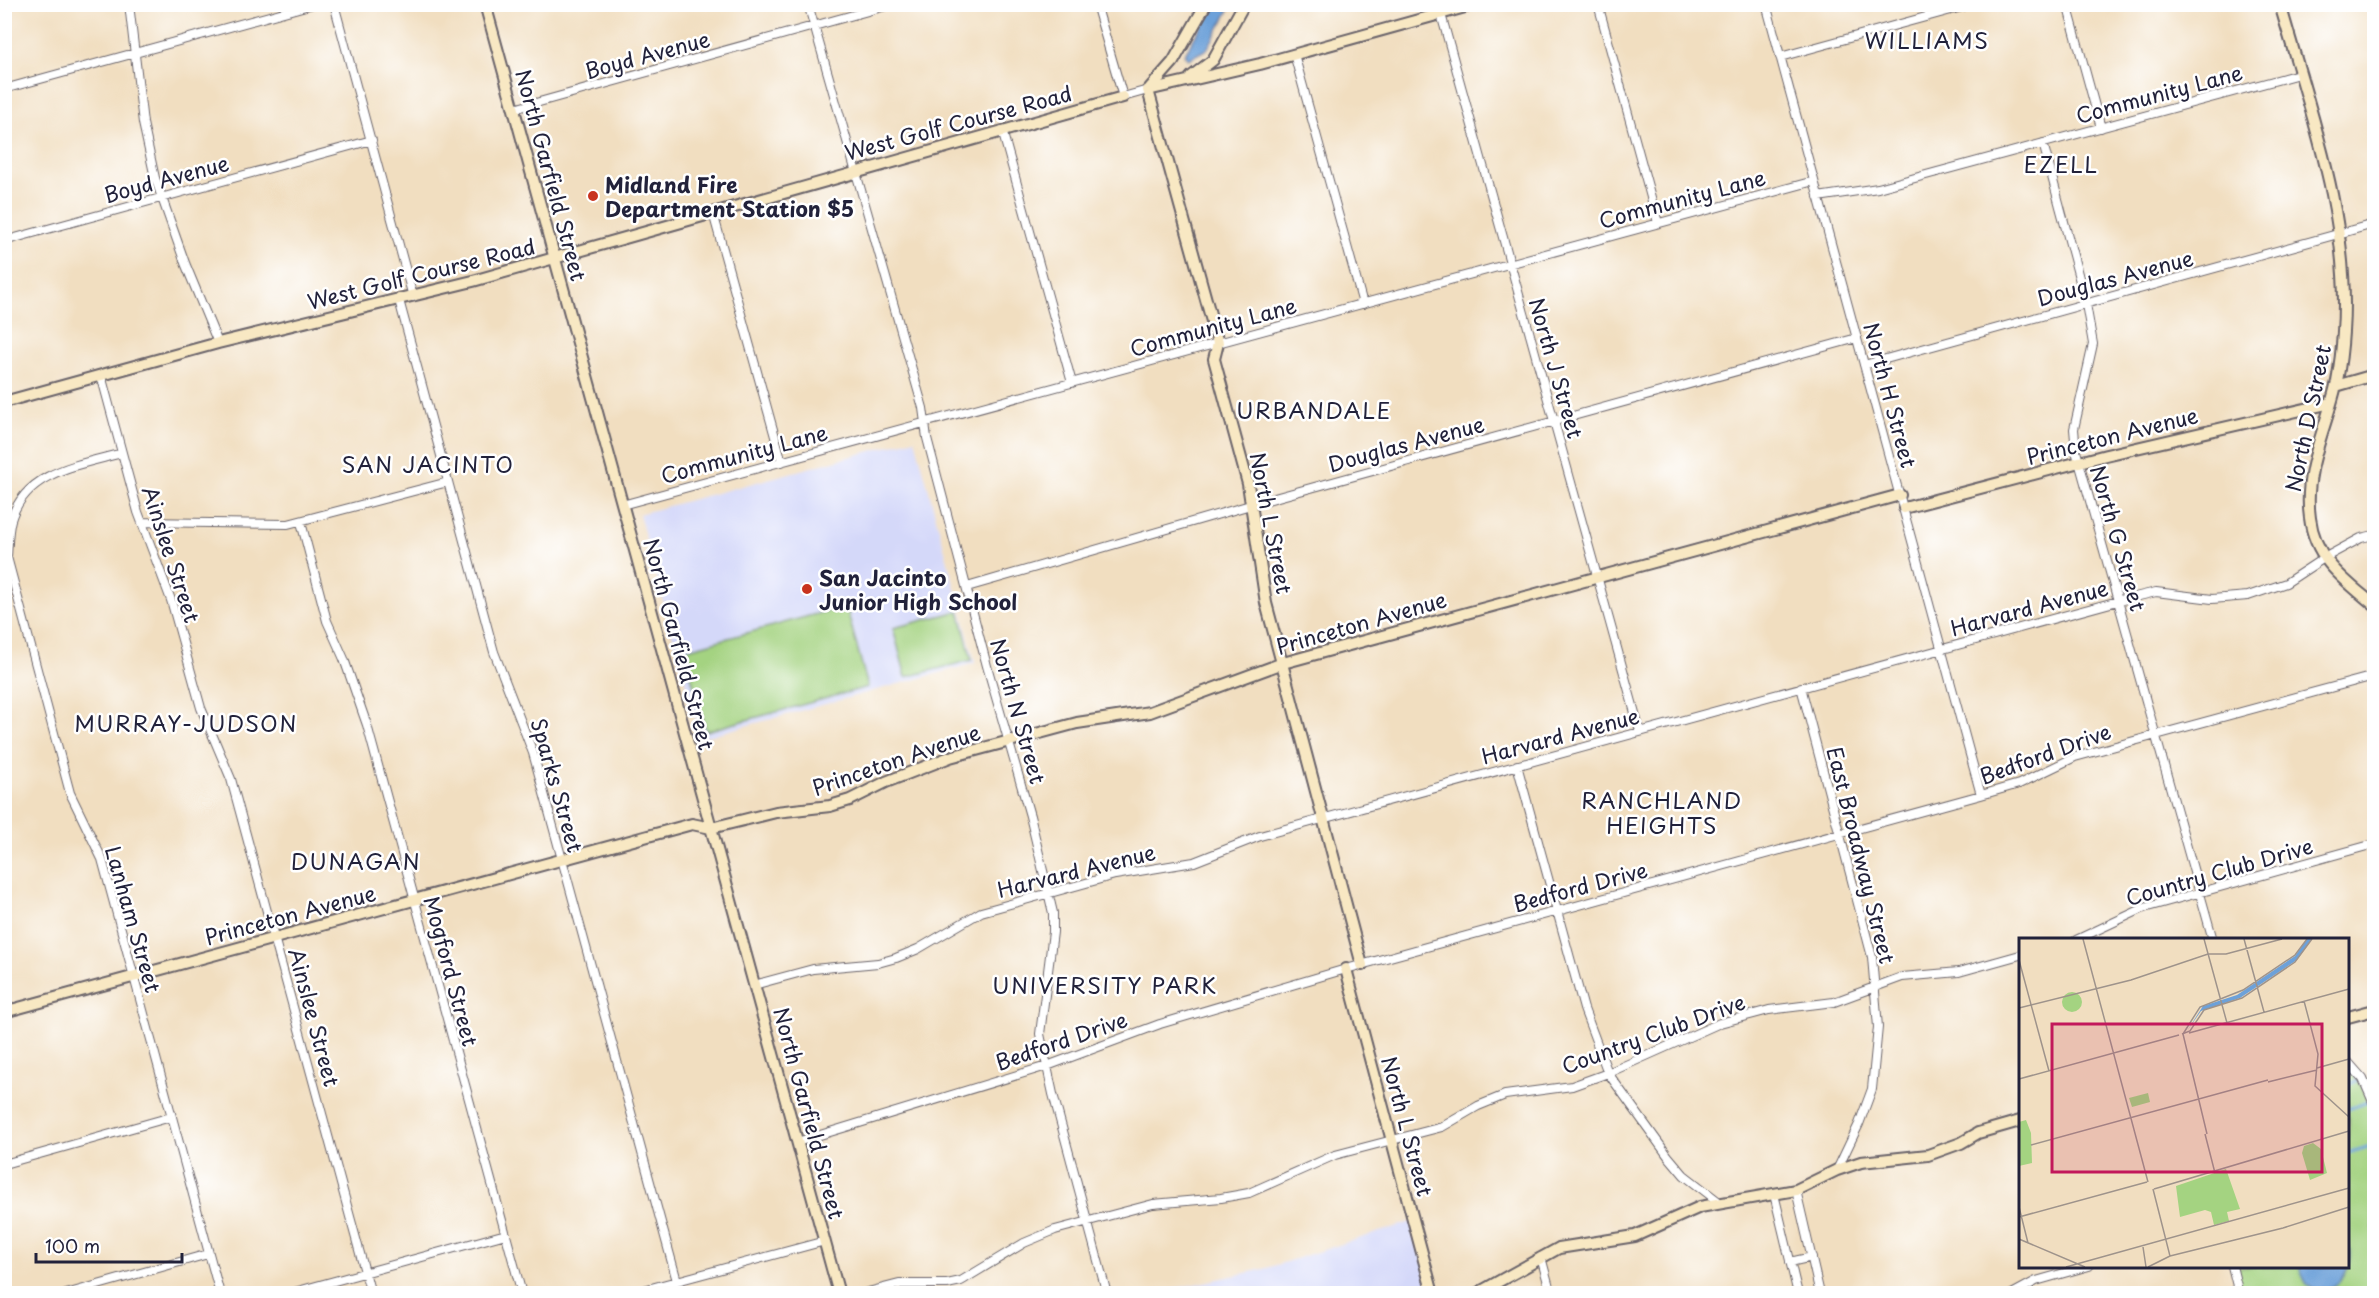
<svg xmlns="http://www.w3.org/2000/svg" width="2379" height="1298" viewBox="0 0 2379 1298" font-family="'Playpen Sans',sans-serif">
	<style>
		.built { fill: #d4d8f9 }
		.green { fill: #a4d381; stroke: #637a5e; stroke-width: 1.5 }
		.water { fill: #6da1d9; stroke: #48628a; stroke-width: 1.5 }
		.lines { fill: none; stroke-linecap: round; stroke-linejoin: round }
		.stream { stroke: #6da1d9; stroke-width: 3 }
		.street-casing { stroke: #6a646a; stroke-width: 10 }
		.secondary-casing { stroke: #6a646a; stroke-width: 14 }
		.street { stroke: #fff; stroke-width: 8 }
		.secondary { stroke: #f8e8c3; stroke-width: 10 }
		.poi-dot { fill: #c8321e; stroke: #fff; stroke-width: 2 }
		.labels { text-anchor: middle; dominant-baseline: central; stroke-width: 5; stroke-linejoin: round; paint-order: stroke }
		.street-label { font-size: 21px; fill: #22223b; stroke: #fff }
		.poi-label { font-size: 21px; font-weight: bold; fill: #22223b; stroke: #fff; text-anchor: start }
		.neighbourhood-label { font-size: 22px; letter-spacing: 1.5px; fill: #22223b; stroke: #fff }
		.inset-road { fill: none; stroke: #9e938b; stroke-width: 1.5 }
		.view { fill: #c2185b; fill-opacity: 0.15; stroke: #c2185b; stroke-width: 3 }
		.inset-edge { fill: none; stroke: #22223b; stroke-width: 3 }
	</style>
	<rect width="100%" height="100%" fill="#fff"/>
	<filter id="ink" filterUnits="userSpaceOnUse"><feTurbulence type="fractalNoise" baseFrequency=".0167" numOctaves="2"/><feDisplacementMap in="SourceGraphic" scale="12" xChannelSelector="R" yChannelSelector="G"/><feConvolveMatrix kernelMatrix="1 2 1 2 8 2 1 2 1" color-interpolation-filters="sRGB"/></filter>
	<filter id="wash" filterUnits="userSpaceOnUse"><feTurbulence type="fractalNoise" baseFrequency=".008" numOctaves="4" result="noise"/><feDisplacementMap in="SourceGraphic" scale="24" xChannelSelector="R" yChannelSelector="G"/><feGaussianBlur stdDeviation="1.35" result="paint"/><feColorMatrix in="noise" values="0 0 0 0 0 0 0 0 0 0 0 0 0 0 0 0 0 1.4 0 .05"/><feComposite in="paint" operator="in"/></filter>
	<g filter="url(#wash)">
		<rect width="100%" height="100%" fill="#f1dec0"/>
		<!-- built -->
		<path class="built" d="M915,439l60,224 -274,75 -62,-224z
			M1414,1221l19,73h-282l113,-25z"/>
		<!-- green -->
		<path class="green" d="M846,606l22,81 -162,44 -22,-81z
			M959,611l13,49 -66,17 -13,-49z
			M2348,1069l14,17 12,30v177h-133l-7,-26 114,-1z"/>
		<!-- water -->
		<path class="water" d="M1214,5h18l-25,44 -19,10 -4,-4z
			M2348,1241c5,19 -1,45 -25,48 -5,1 -9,2 -13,-2 -6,-4 -8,-14 -11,-20l49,-1z"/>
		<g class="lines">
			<!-- stream -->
			<path class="stream" d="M2348,1085l11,-6
				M2348,1109l25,-9
				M2348,1153l26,-8"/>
		</g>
	</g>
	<g filter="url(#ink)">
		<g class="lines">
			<!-- street casing -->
			<g class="street-casing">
				<path id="street" d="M129,4l14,119 12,55 30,85 33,80
					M334,4l79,293
					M808,4l115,404 4,30 60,228 43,150 23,97v19l-13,102 13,60 54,200
					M1096,4l27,93 25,-7
					M1598,4l60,219
					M1766,4l215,791
					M2067,4l34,124
					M1441,14l199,717
					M1294,54l69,250
					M1780,57l193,-53
					M4,89l309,-85
					M514,109l379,-105
					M1002,130l70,253
					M2043,143l43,161 7,40 -19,85 2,22 137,489
					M1818,197l60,-9 421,-114
					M713,213l69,249
					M4,241l368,-101
					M399,300l95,352 39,101 144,528
					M1864,365l510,-141
					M101,375l37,137 33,88 30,108 30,71 140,515
					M122,453c-43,12 -96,18 -111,67 -3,11 -3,25 -4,37l63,236 32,66 118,435
					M622,505l1192,-324
					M142,522l146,2 160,-42
					M301,522l26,99 17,38 23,66 155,569
					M967,587l311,-90 579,-159
					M1801,687l71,270 6,70 -6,62 -13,35 -22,46
					M1517,765l67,244 24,64 60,83 16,19 35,27
					M2076,940l68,-32 230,-64
					M754,985l59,-16 65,-6 18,-5 22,-9 63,-37 134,-37 79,-13 66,-26 858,-235 38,-9 56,7 36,-3 38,-13 38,-25 37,-20 13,-3
					M2348,1062l15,17 11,25
					M797,1142l250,-76 113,-42 186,-55 635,-174 38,-11 56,-27 299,-81
					M4,1164l167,-47
					M1796,1190l24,104
					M1774,1194l24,100
					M1541,1257l10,37
					M1790,1262l22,-5
					M2232,1266l7,28
					M66,1294l142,-40
					M287,1294l219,-60
					M629,1294l196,-53
					M860,1294l39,-10h48l14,-3 63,-38 31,-13 98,-26 68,-6 28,-5 86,-38 107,-28 36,-21 27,-11 67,-9 36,-13 112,-50 49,-13 65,-8 68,-25 57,-5 61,-17
					M2012,1294l24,-13 53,-15"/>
			</g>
			<!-- secondary casing -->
			<g class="secondary-casing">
				<path id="secondary" d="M485,4l354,1290
					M2280,4c30,107 71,216 63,328 -1,16 -3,33 -6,49 -10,46 -34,89 -27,137 5,42 35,62 64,87
					M1191,77l22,-17 31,-56
					M1150,88l23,-26 33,-58
					M1148,90l70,253 -4,16 34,125 18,119 96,362
					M1148,90l112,-26 216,-60
					M2336,386l38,-11
					M4,402l214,-59 255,-62 650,-184
					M1904,508l202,-53 225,-52
					M1346,969l87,325
					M4,1012l688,-188 19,4 65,-16 54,-6 20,-6 36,-18 64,-25 127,-34 73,-11 133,-49 617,-168
					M2348,1017l26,-7
					M1476,1294l83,-46 76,-12 65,-29 96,-17 41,-20 24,-8 67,-7 33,-12 17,-10 42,-12"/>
			</g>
			<!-- street -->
			<use href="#street" class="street"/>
			<!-- secondary -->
			<use href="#secondary" class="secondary"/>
		</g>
	</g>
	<!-- markers -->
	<g class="poi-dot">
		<circle cx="593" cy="196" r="6"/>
		<circle cx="807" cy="589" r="6"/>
	</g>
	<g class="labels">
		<!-- street labels -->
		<g class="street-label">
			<text transform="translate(647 54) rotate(-15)">Boyd Avenue</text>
			<text transform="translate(2159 93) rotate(-15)">Community Lane</text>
			<text transform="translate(958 122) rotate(-15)">West Golf Course Road</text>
			<text transform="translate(552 175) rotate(75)">North Garfield Street</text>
			<text transform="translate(166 178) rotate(-15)">Boyd Avenue</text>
			<text transform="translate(1682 198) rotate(-15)">Community Lane</text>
			<text transform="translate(421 273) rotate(-14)">West Golf Course Road</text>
			<text transform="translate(2115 277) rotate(-15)">Douglas Avenue</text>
			<text transform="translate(1213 326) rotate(-15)">Community Lane</text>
			<text transform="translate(1557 368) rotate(74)">North J Street</text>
			<text transform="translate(1891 395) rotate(75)">North H Street</text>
			<text transform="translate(2307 418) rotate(-78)">North D Street</text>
			<text transform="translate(2112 435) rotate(-14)">Princeton Avenue</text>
			<text transform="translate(1406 443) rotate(-15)">Douglas Avenue</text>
			<text transform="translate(744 453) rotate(-15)">Community Lane</text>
			<text transform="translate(1272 523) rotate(79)">North L Street</text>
			<text transform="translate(2119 538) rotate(74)">North G Street</text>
			<text transform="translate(172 554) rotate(72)">Ainslee Street</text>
			<text transform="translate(2029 607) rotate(-15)">Harvard Avenue</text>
			<text transform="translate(1361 622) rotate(-16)">Princeton Avenue</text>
			<text transform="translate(680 644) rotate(75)">North Garfield Street</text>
			<text transform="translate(1019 711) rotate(74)">North N Street</text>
			<text transform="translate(1560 735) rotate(-15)">Harvard Avenue</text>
			<text transform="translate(2045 753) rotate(-20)">Bedford Drive</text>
			<text transform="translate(896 759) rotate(-19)">Princeton Avenue</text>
			<text transform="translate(558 785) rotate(74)">Sparks Street</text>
			<text transform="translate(1862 855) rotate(76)">East Broadway Street</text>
			<text transform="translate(1076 870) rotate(-14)">Harvard Avenue</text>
			<text transform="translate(2219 871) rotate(-16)">Country Club Drive</text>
			<text transform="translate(1580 886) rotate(-15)">Bedford Drive</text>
			<text transform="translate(290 914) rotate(-15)">Princeton Avenue</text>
			<text transform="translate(134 919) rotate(74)">Lanham Street</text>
			<text transform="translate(452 971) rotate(75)">Mogford Street</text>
			<text transform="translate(315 1017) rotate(75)">Ainslee Street</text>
			<text transform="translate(1653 1033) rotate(-20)">Country Club Drive</text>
			<text transform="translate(1061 1040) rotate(-19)">Bedford Drive</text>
			<text transform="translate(810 1113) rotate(75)">North Garfield Street</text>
			<text transform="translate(1408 1126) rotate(75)">North L Street</text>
		</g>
		<!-- poi labels -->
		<g class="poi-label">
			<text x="605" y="184">Midland Fire<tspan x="605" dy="24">Department Station $5</tspan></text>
			<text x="819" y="577">San Jacinto<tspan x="819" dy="24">Junior High School</tspan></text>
		</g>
		<!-- neighbourhood labels -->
		<g class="neighbourhood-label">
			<text x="1927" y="39">WILLIAMS</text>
			<text x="2061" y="163">EZELL</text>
			<text x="1314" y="409">URBANDALE</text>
			<text x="428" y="463">SAN JACINTO</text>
			<text x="186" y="722">MURRAY-JUDSON</text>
			<text x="1662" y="799">RANCHLAND<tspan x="1662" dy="25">HEIGHTS</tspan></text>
			<text x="356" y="860">DUNAGAN</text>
			<text x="1105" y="984">UNIVERSITY PARK</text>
		</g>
	</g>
	<!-- overview -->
	<g transform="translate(2019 938)">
		<rect width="330" height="330" fill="#f1dec0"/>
		<path d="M43 64a10 10 0 1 1 20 0a10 10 0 1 1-20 0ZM129,155l2,9 -18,5 -3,-9zM7,182l5,13 1,30 -13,3v-44zM294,205l8,6 6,24 -17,7 -8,-27 2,-7zM207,231l14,40 -13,3 2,9 -15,4 -3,-13 -6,-2 -25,7 -4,-31z" fill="#a4d381"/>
		<path d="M288,1h5l-15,21 -57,38 -39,13 -14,20 16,-25 34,-11 58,-39z" fill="#6da1d9"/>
		<path class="inset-road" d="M64,1l65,243M185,1l23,84M225,1l20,73M0,22l30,111M285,63l14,53 -3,32 34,31M0,70l112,-28 77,-26h18l56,-15M170,95l160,-44M163,96l8,-3 14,-21 38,-12 53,-36 17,-23M164,96l24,100M164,96l17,-27 43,-17 52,-35 12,-16M298,130l32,-9M0,141l160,-44M249,144l49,-12M186,196l10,39M12,207l237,-65M135,251l195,-58M0,269l9,36M0,279l128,-35M0,301l66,28M124,309l3,20M151,318l113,-28 66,-21M47,329l283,-79M129,329l22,-11 -17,-67"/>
		<path class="view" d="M33,86h270v148h-270z"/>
		<rect width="330" height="330" class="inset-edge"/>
	</g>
	<!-- margin -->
	<rect width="2379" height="1298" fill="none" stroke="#fff" stroke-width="24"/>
	<!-- scale -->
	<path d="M36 1253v9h146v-9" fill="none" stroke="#22223b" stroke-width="3"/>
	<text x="45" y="1253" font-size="18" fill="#22223b" stroke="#ffffff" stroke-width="4.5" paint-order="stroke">100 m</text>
</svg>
